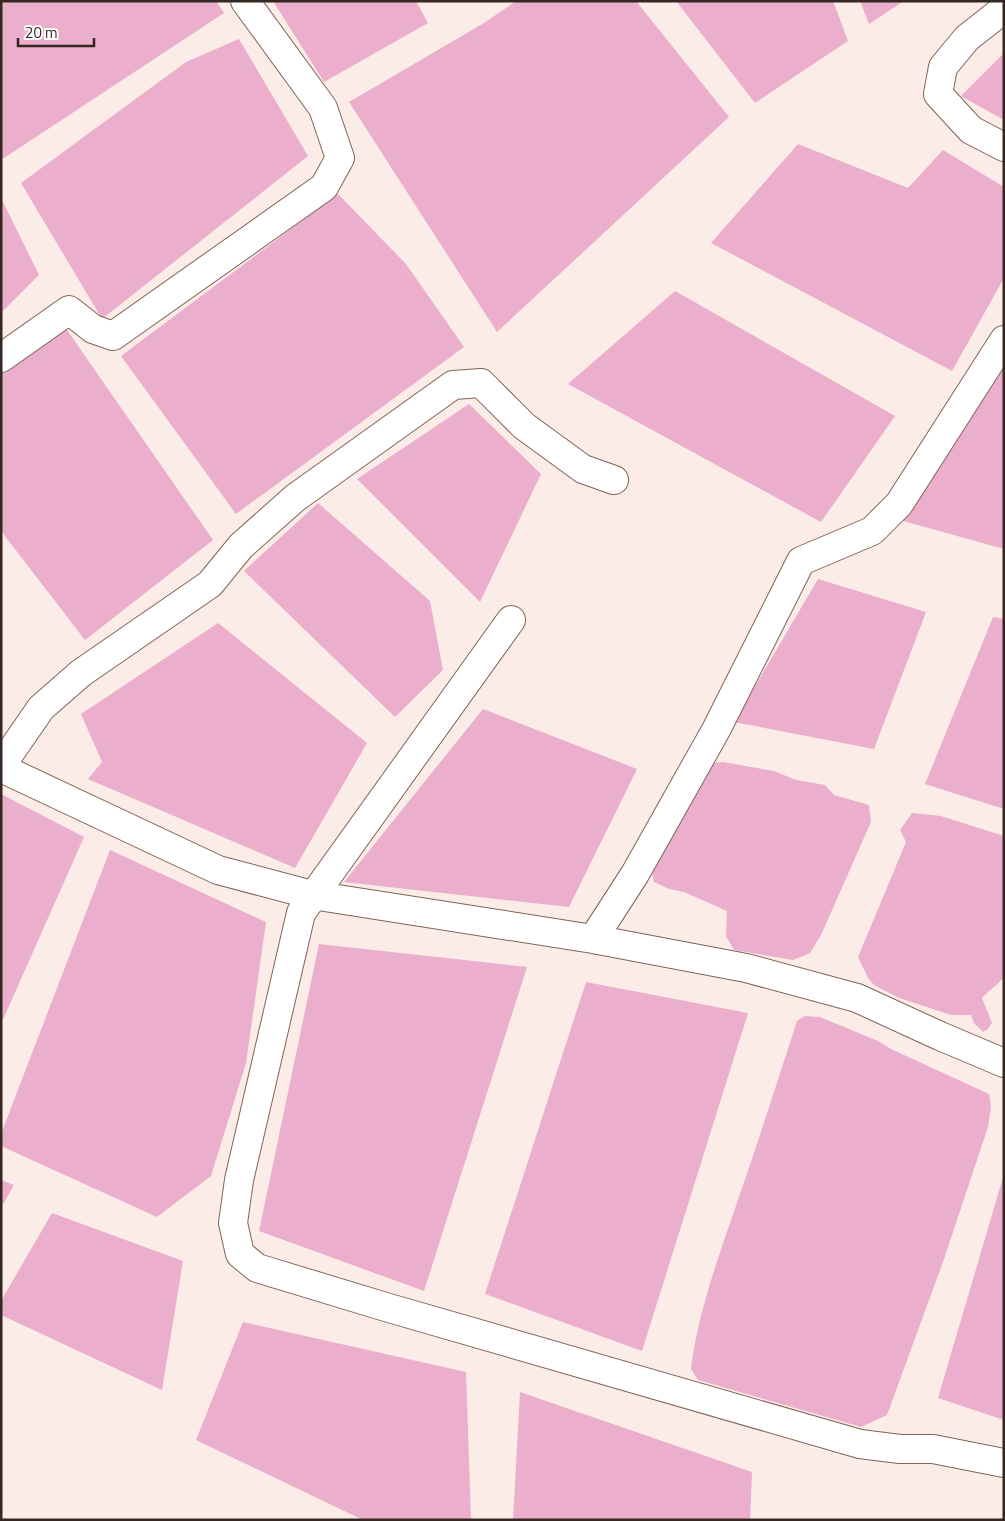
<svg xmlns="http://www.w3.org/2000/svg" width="1005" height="1521" viewBox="0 0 1005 1521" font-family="'Titillium Web',sans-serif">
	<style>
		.water { fill: #ebaecc }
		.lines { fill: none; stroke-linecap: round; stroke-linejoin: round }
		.minor-casing { stroke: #826356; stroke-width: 30 }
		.minor { stroke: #fff; stroke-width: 28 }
	</style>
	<rect width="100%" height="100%" fill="#fbece7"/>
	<!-- water -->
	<path class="water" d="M1,1h215l8,12 -223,147z
		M273,1h143l12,22 -104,59z
		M516,1h120l93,116 -232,215 -148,-230 135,-79z
		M676,1h157l15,40 -93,62z
		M860,1h44l-35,23z
		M239,39l69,117 -206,163 -81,-136 165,-121z
		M1004,53v67l-43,-24z
		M798,144l110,44 35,-38 61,37v91l-52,93 -241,-128z
		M338,194l68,70 58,83 -228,167 -115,-158z
		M1,198l38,77 -38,38z
		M675,291l220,125 -74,106 -253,-138z
		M60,320l153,220 -128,100 -84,-109v-163z
		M1004,363v186l-101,-28z
		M469,404l72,70 -61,128 -123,-123z
		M318,503l112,98 13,69 -48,47 -151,-146z
		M818,579l108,33 -52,137 -140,-27z
		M993,617l11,2v190l-79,-25z
		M218,623l149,120 -72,125 -207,-89 14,-17 -21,-48z
		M483,709l154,60 -68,138 -225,-25z
		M723,762l51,9 22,9 29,5 9,10 35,10 2,17 -50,113 -11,18 -17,7 -59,-10 -8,-14 1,-25 -43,-19 -15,-3 -15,-7 -3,-15 62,-104z
		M1,794l83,43 -83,187z
		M912,813l29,3 63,20v141c-6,8 -15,13 -22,21l10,25 -4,6 -5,3 -9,-9 -3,-8h-20l-52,-17 -25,-13 -6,-7 -10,-21 48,-115 -6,-12z
		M110,850l156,72 -20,141 -35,113 -54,41 -156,-71v-12z
		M319,944l208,23 -103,324 -165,-60z
		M586,982l162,31 -106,338 -157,-57z
		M805,1016l15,1 58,24 13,8 98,45 2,13 -3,20 -44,132 -57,156 -26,12 -163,-47 -7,-11c7,-59 30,-119 49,-175 20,-57 38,-115 57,-173z
		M1004,1174v246l-66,-22z
		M1,1180l13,5 -13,23z
		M52,1213l131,48 -21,129 -161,-75v-14z
		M243,1322l223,50 5,148h-108l-167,-80z
		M520,1392l232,80 -2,48h-237z"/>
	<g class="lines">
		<!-- minor casing -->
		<g class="minor-casing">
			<path id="minor" d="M1004,9l-37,29 -24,29 -5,27 33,36 33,17
				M1,358l68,-48 24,19 20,7 211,-149 16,-29 -17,-50 -78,-107
				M511,620l-210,293 -62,267 -6,43 7,31 17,14 132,40 471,136 40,5h33l71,14
				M1,766l40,-58 40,-35 129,-89 31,-38 54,-48 158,-113 28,-2 43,43 59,43 31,11
				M1,768l217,102 94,25 281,44 153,29 111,30 83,38 64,27
				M593,939l42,-65 81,-144 85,-169 71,-30 27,-27 105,-164"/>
		</g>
		<!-- minor -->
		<use href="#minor" class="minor"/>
	</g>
	<!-- border -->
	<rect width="1005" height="1521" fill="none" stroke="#352823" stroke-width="5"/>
	<!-- scale -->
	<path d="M18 38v8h76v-8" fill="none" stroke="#352823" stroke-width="2.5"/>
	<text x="25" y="38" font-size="15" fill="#352823" stroke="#ffffff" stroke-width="4" paint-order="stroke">20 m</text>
</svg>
